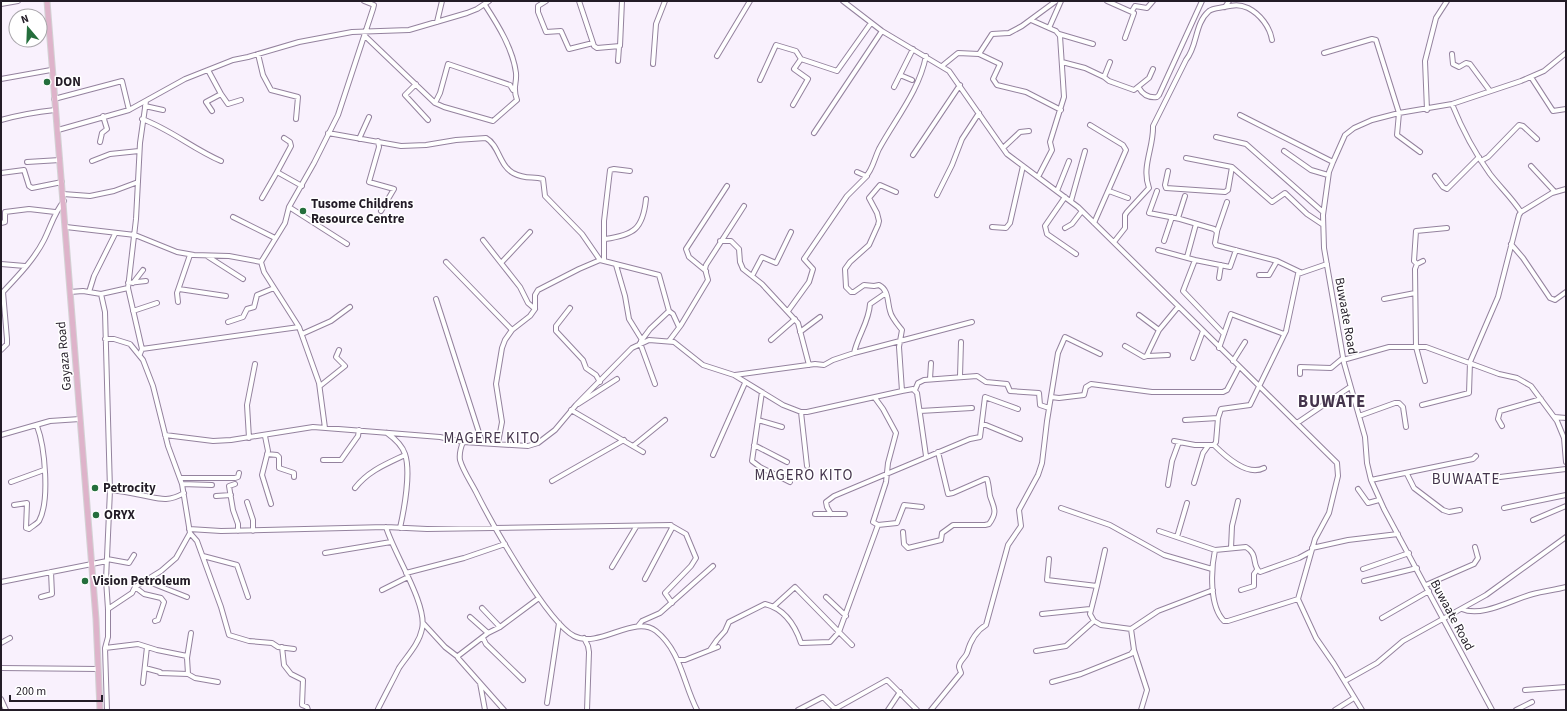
<svg xmlns="http://www.w3.org/2000/svg" width="1567" height="711" viewBox="0 0 1567 711" font-family="'Source Sans 3',sans-serif">
	<style>
		.lines { fill: none; stroke-linecap: round; stroke-linejoin: round }
		.minor-casing { stroke: #94829e; stroke-width: 6 }
		.major-casing { stroke: #d3d2d4; stroke-width: 7 }
		.minor { stroke: #fff; stroke-width: 4 }
		.major { stroke: #deb3ca; stroke-width: 5 }
		.poi-dot { fill: #246e3c; stroke: #fff; stroke-width: 1.5 }
		.labels { text-anchor: middle; dominant-baseline: central; stroke-width: 3; stroke-linejoin: round; paint-order: stroke }
		.poi-label { font-size: 13px; font-weight: bold; fill: #231c27; stroke: #fff; text-anchor: start }
		.street-label { font-size: 13px; fill: #231c27; stroke: #fff }
		.quarter-label { font-size: 15px; letter-spacing: 1px; fill: #44344c; stroke: #fff }
		.district-label { font-size: 17px; font-weight: bold; letter-spacing: 1px; fill: #44344c; stroke: #fff }
	</style>
	<rect width="100%" height="100%" fill="#f9f1fd"/>
	<g class="lines">
		<!-- minor casing -->
		<g class="minor-casing">
			<path id="minor" d="M546,1l-8,5v6l8,20 15,-1 8,18 24,-6
				M579,1l15,45 3,2 23,-2 2,-45
				M843,1l39,30 67,40 58,83 71,53 259,256 1,13 -9,37 -14,26 -17,60 18,39 18,26 28,46
				M1107,1l27,12 -9,25
				M1,4l17,-3
				M1225,7l4,-6
				M1132,11l3,-5 12,2 6,-7
				M1031,20l25,11 4,5 4,61 -14,45 2,8 -14,27
				M437,22l5,-21
				M1049,28l12,-27
				M1059,34l34,10
				M365,36l70,67 9,4 49,14 24,-21c-5,-13 0,-15 -1,-27 -3,-24 -18,-48 -31,-68
				M1324,53l48,-14 4,1 23,73 -2,22 23,17
				M258,54l5,21 8,15 27,7 -2,22
				M979,54l21,10 -7,15 4,6 29,7 35,18
				M1452,54l1,10 6,3 7,-4 4,1 20,27
				M717,56l33,-55
				M618,61l1,-14
				M1062,62l23,6 19,9 6,-15
				M653,64l3,-40 9,-23
				M942,66l16,-13 21,1 13,-20 17,-1 13,-7 34,-25
				M208,70l13,24 -15,8 6,9
				M900,75l12,5
				M1104,77l5,4 25,9 15,-12 4,-9
				M1531,77l22,34 13,-2
				M1,79l50,-9
				M760,80l16,-35 20,6 5,8 36,12 34,-48
				M416,84l-11,11 23,25
				M894,87l19,-38
				M1139,88c4,7 10,10 18,9l2,-2 43,-94
				M221,94l7,10 13,-4
				M54,99l68,-18 7,29
				M435,103l5,-10 8,-29 62,21 3,5
				M1452,104c10,25 22,48 38,70 10,13 22,24 31,38
				M793,105l15,-26 -14,-10 7,-10
				M145,106l18,4
				M1427,110l-2,-49 11,-43 11,-17
				M1240,115l93,47
				M142,119c28,10 51,30 79,42
				M1,120c18,-5 35,-8 54,-10
				M1090,125l33,20 3,5 -32,73
				M58,130l71,-20 56,-31 48,-19 15,-3 51,-15 53,-10 57,-2 58,-17 10,-4 12,-8
				M328,133l73,13 25,-1 30,-5 30,-2c13,7 13,27 27,35 13,7 19,3 30,6l2,17 37,38 18,26 -21,9 -41,21 -3,5v14l-5,7 -18,14 -7,10 -3,8 -6,36 6,38 -4,21
				M814,133l68,-102
				M1216,137l30,7 77,68
				M359,139l10,-22
				M378,141l1,6 -10,35 25,7 -13,22
				M100,142l2,-9 5,-4 -4,-13
				M1003,148l17,-16 9,-1
				M1284,151l27,19 17,5
				M913,155l47,-70
				M1186,158l46,9 40,35 13,-9 22,21 15,10
				M92,161l18,-7 29,-3
				M1481,161l7,-4 31,-32 4,1 14,13
				M27,162l33,-2
				M1531,166l24,26
				M1168,171l-3,14 1,3 59,4 3,-2 4,-23
				M277,172l14,-26 -1,-4 -6,-4
				M857,172l9,4c6,-5 9,-19 13,-27 17,-31 40,-58 47,-93
				M1,173l23,-3 5,16 3,2 30,-6
				M1435,176l8,11 4,2 32,-32
				M1057,191l12,-30
				M1109,191l19,7
				M1157,191l-8,22 31,6 34,10 3,3 -2,11 1,2 61,16 23,11
				M63,194l27,2 24,-5 24,-9
				M937,195l15,-30 10,-26 17,-26
				M1065,197l-20,29 2,8 29,20
				M262,198l15,-26 25,14
				M1071,201l14,-50
				M289,207l58,37
				M233,217l42,21
				M1178,218l7,-22
				M1,223l4,-1v-10l24,-3 26,3
				M66,227l69,8 42,17 17,3 35,1 32,6
				M992,227l14,1 4,-5 13,-57
				M1065,228l7,-4 10,-13
				M1217,231l10,-29
				M530,232l-29,31 19,24 8,16 7,6
				M605,239c29,-4 38,-10 41,-40
				M483,240l18,23
				M720,241h11l8,8 1,13 3,7 19,15 36,39 11,42
				M1164,241l8,-24
				M1114,242l11,-14v-13l2,-3 22,-24c-8,-21 5,-41 4,-62l33,-66c12,-14 8,-36 23,-49 4,-3 11,-3 15,-4 10,-2 15,-3 24,1 12,6 22,19 24,32
				M1511,244l12,14 27,40 5,2 11,-8
				M1158,250l37,10
				M207,256l36,23
				M1187,257l9,-33
				M600,260l59,15 10,36 4,3 6,13
				M604,260v-39l6,-51 4,-1 16,2
				M1423,261l-6,3 -2,5 1,78 9,34
				M446,262l66,68
				M1,264l24,2
				M1417,264l-3,-3 2,-30 31,-3
				M616,265l9,31 4,23 13,21
				M706,271l-17,-14 -3,-8 41,-63
				M1259,275h10l8,-14
				M752,276l10,-19 14,6 15,-31
				M1219,278l2,-13
				M128,283l18,-2
				M133,283l10,-13
				M179,289l47,7
				M70,292l13,-1 18,3 4,18 5,178 -4,90 2,29v28l-3,11 2,62
				M89,292l5,-16 21,-42
				M1,294c15,-16 33,-34 43,-54 7,-14 10,-27 20,-39
				M101,294l27,-6
				M436,299l46,143
				M1384,299l31,-6
				M178,302l-1,-9 13,-38
				M570,308l-14,18v5l27,29 3,8 10,7 4,7
				M133,311l24,-8
				M788,311l21,-29 4,-13 -9,-10 43,-63 20,-20
				M1139,315l20,15
				M228,322l15,-5 4,-8 7,-2 3,-12 17,-7
				M800,332l20,-15
				M302,334l29,-13 19,-14
				M1224,334l-41,-43 12,-31 35,7 6,-17
				M105,339h9l16,5 13,16 10,26 15,60 14,38 8,49 7,8 24,66 8,28 20,6 23,2 6,4 16,2
				M771,340l24,-21
				M641,341l9,-12 19,-18
				M669,341l12,-16 27,-45 -3,-11 1,-4 38,-59
				M640,343l15,41
				M1125,346l19,11 3,-1
				M1219,348l12,-34 53,20
				M142,349l157,-22
				M1,350l6,-6v-5l-4,-47
				M854,353l46,-12 2,-11c-4,-5 -11,-13 -12,-19 -3,-10 -1,-21 -11,-26l-5,1 -10,-1 -10,7h-3l-5,-5 -1,-18 5,-7 19,-17 9,-20 1,-4 -2,-8 -8,-15 11,-13 16,7
				M140,354l2,-5 -14,-61 8,-69 4,-76 6,-42
				M1168,355l-20,1 -1,-1 12,-25 19,-23
				M1193,358l10,-27
				M1343,360l46,-13h37l73,27 18,4 14,8 26,35 7,17 2,24
				M1233,361l12,-19
				M1300,374v-7l31,1 12,-10
				M735,375l80,-11 9,1 9,-5 21,-7c4,-18 15,-31 16,-49l16,-11
				M960,376l1,-34
				M930,379l1,-16
				M320,386l25,-20 -9,-9 3,-7
				M915,390l3,-7 6,-3 53,-4 9,6 21,2 3,7 29,2 1,12 9,3
				M902,391l11,-2 4,4 9,63
				M762,392l-10,69 8,6 30,15
				M1051,397l8,1 25,-3 2,-8 5,-3 61,8h71l4,-2 12,-23
				M875,398l8,11 13,24 -8,30 -2,19 -13,40 5,3 19,-2 7,-18 18,2
				M578,404l39,-25
				M1422,405l47,-12 1,-31 28,-65 21,-82 2,-3 31,-19 14,-4
				M571,410l72,42
				M920,411l52,-3
				M801,412l6,54
				M1359,416l36,-13h4l4,4 3,20
				M1555,417l11,1
				M758,420l24,7
				M1185,420l33,-2
				M1297,423l53,-36
				M982,425h4l34,14
				M1502,426l-4,-7 2,-8 41,-12
				M325,428l-6,-45 -20,-56 -35,-55 -3,-10 24,-39 4,-16 25,-44 24,-48 35,-106 1,-4 -10,-4
				M387,433c7,5 15,12 18,21 6,18 -1,56 -5,74
				M1,435l49,-14 30,-2
				M165,435l48,6 18,-1 82,-13 127,10 23,5 65,4 10,-3 17,-13 21,-25 56,-57 17,-8 25,2 29,23 31,10 49,30 18,7h6l95,-21 -3,-44 1,-6 72,-19
				M265,436l3,15 -6,24 9,29
				M249,438l-2,-33 8,-41
				M1174,441l21,4h19l2,-3 2,-24 3,-9 29,-4 36,-74 12,-57 29,-10
				M463,442c-2,5 -4,12 -3,18 3,11 11,22 16,32 15,30 71,130 98,144 26,13 60,-22 82,-5 25,20 27,52 41,79
				M754,445l33,17
				M1214,445c11,11 33,32 50,23
				M633,446l32,-26
				M267,454l10,1 2,2v11l15,5v4
				M713,455l32,-72
				M323,460h18l17,-24 1,-6
				M1407,474l7,14 29,22 6,2 11,-2
				M1500,477l66,-8
				M180,478h55l3,-1 1,-4
				M1371,480l102,-21 3,-3
				M552,481l72,-41
				M11,482l33,-12
				M1194,483l9,-30 5,-7
				M182,484l30,1
				M235,484l-6,2 4,24 5,14v7
				M1168,485l4,-24 7,-19
				M355,488c13,-17 31,-24 50,-33
				M1358,489l10,14 11,-3
				M110,490c10,1 21,3 31,5 17,3 26,8 43,-2
				M216,496l15,-1
				M247,502l6,18v11
				M14,505l13,-2 -1,25 3,1c3,-3 8,-5 10,-8 11,-20 6,-74 -2,-95
				M1061,508l49,17 54,30 48,14
				M1504,508l62,-13
				M815,514h30
				M831,514l-4,-7 -1,-5 8,-6 136,-57 10,-2 5,-40 33,12
				M1533,520l33,-14
				M189,529l32,2 165,-4 41,2 244,-4 1,3 -27,51
				M1159,531l56,19 31,-3c13,8 5,18 14,25l39,-14 11,-6
				M903,532l1,12 4,4 33,-8 1,-7 11,-8h32l4,-1c9,-12 5,-16 1,-28 -1,-5 -1,-11 -3,-17h-2l-32,14 -5,1 -10,-42
				M1177,537l10,-34
				M1231,548l1,-22 6,-25
				M1312,548l36,-8 50,-6
				M1215,550c-4,19 -6,56 9,71h4l70,-22
				M325,553l66,-11
				M203,556l34,9 11,32
				M107,559l22,4 5,-8
				M1049,559l-2,21 50,6 -7,28 4,7 7,4 30,4 27,-18 55,-21
				M612,567l24,-40
				M1363,569l46,-16
				M406,573l58,-15 41,-14
				M147,580l7,4 33,13
				M1364,581l53,-13
				M1,582l106,-21
				M1426,585l48,-21 4,-6 -3,-11
				M1097,586l8,-36
				M135,587l9,7 17,4 3,4 -6,18 -3,1
				M382,590l26,-13
				M1241,590l13,-4v-12l3,-4
				M41,597l11,-3 -1,-22
				M826,597l20,19
				M672,603l-7,-10 26,-27 5,-8 -10,-24 -14,-8
				M773,607l22,-20 44,45 39,-107
				M482,608l18,19
				M108,609l24,-16 3,-6 26,-16 15,-13 14,-25
				M1462,609c20,9 51,-10 71,-15 11,-3 22,-4 33,-7
				M1042,614l48,-5
				M470,617l18,16 -30,23v2l46,52
				M1382,618l47,-27
				M423,623l22,24 13,10
				M638,626l4,-5 18,-8 53,-47
				M191,633l-4,25 1,16 7,4 23,4
				M488,633l12,-6 39,-29
				M483,638l3,6 37,36
				M584,638l4,8 1,6 -2,58
				M1,643l9,-5
				M282,647l2,18 7,9 12,6 -1,25 5,2 1,3
				M105,648l33,-4 19,6 30,6
				M710,650l7,-10 8,-9 4,-9 36,-18c20,5 30,21 36,39l29,-1 9,-10 13,13
				M1134,650l13,40 -6,20
				M1036,651l30,-5 28,-25
				M678,660h7l33,-13
				M1,668l97,1
				M145,668l15,4
				M160,673l28,1
				M1345,681l32,-18 26,-22 83,-46 80,-58
				M1052,682l29,-8 50,-20 3,-4 -3,-21
				M143,683l4,-36
				M480,683l5,27
				M1525,690l41,-3
				M1,699l5,11
				M547,703l12,-80
				M378,709c7,-14 14,-27 21,-41 8,-12 20,-24 23,-39 6,-24 -29,-77 -36,-102
				M798,710l25,-13 12,12 52,-29 30,30
				M888,710l12,-18
				M931,710l30,-37c0,-1 -2,-5 -2,-6 0,-6 6,-9 8,-14 3,-11 9,-22 19,-28l22,-80 13,-19 -2,-16 19,-35 4,-12 5,-42 11,-68 7,-16 35,17
				M1335,710l19,-12
				M1492,710l-108,-201 -13,-29 -4,-17 -2,-26 -21,-74 -20,-115 -1,-33 6,-43 4,-10 12,-27 9,-7 18,-8 27,-7 53,-9 69,-23 23,-10 22,-18
				M1516,710l16,-8"/>
		</g>
		<!-- major casing -->
		<g class="major-casing">
			<path id="major" d="M47,1l49,618 4,91"/>
		</g>
		<!-- minor -->
		<use href="#minor" class="minor"/>
		<!-- major -->
		<use href="#major" class="major"/>
	</g>
	<!-- markers -->
	<g class="poi-dot">
		<circle cx="47" cy="82" r="4"/>
		<circle cx="303" cy="211" r="4"/>
		<circle cx="95" cy="488" r="4"/>
		<circle cx="96" cy="515" r="4"/>
		<circle cx="85" cy="581" r="4"/>
	</g>
	<g class="labels">
		<!-- poi labels -->
		<g class="poi-label">
			<text x="55" y="82">DON</text>
			<text x="311" y="204">Tusome Childrens<tspan x="311" dy="15">Resource Centre</tspan></text>
			<text x="103" y="488">Petrocity</text>
			<text x="104" y="515">ORYX</text>
			<text x="93" y="581">Vision Petroleum</text>
		</g>
		<!-- street labels -->
		<g class="street-label">
			<text transform="translate(1346 316) rotate(80)">Buwaate Road</text>
			<text transform="translate(64 356) rotate(-95)">Gayaza Road</text>
			<text transform="translate(1452 615) rotate(62)">Buwaate Road</text>
		</g>
		<!-- quarter labels -->
		<g class="quarter-label">
			<text x="492" y="438">MAGERE KITO</text>
			<text x="804" y="475">MAGERO KITO</text>
			<text x="1466" y="479">BUWAATE</text>
		</g>
		<!-- district labels -->
		<g class="district-label">
			<text x="1332" y="402">BUWATE</text>
		</g>
	</g>
	<!-- border -->
	<rect width="1567" height="711" fill="none" stroke="#231c27" stroke-width="4"/>
	<!-- north arrow -->
	<g transform="translate(28 28) rotate(341)"><circle r="19" fill="#ffffff" stroke="#a7a4a9"/>
	<path d="M0-3L7 15L0 10L-7 15Z" fill="#246e3c"/>
	<text y="-6" font-size="11" font-weight="bold" text-anchor="middle" fill="#231c27">N</text>
	</g>
	<!-- scale -->
	<path d="M10 695v6h92v-6" fill="none" stroke="#231c27" stroke-width="2"/>
	<text x="16" y="695" font-size="12" fill="#231c27" stroke="#ffffff" stroke-width="3" paint-order="stroke">200 m</text>
</svg>
